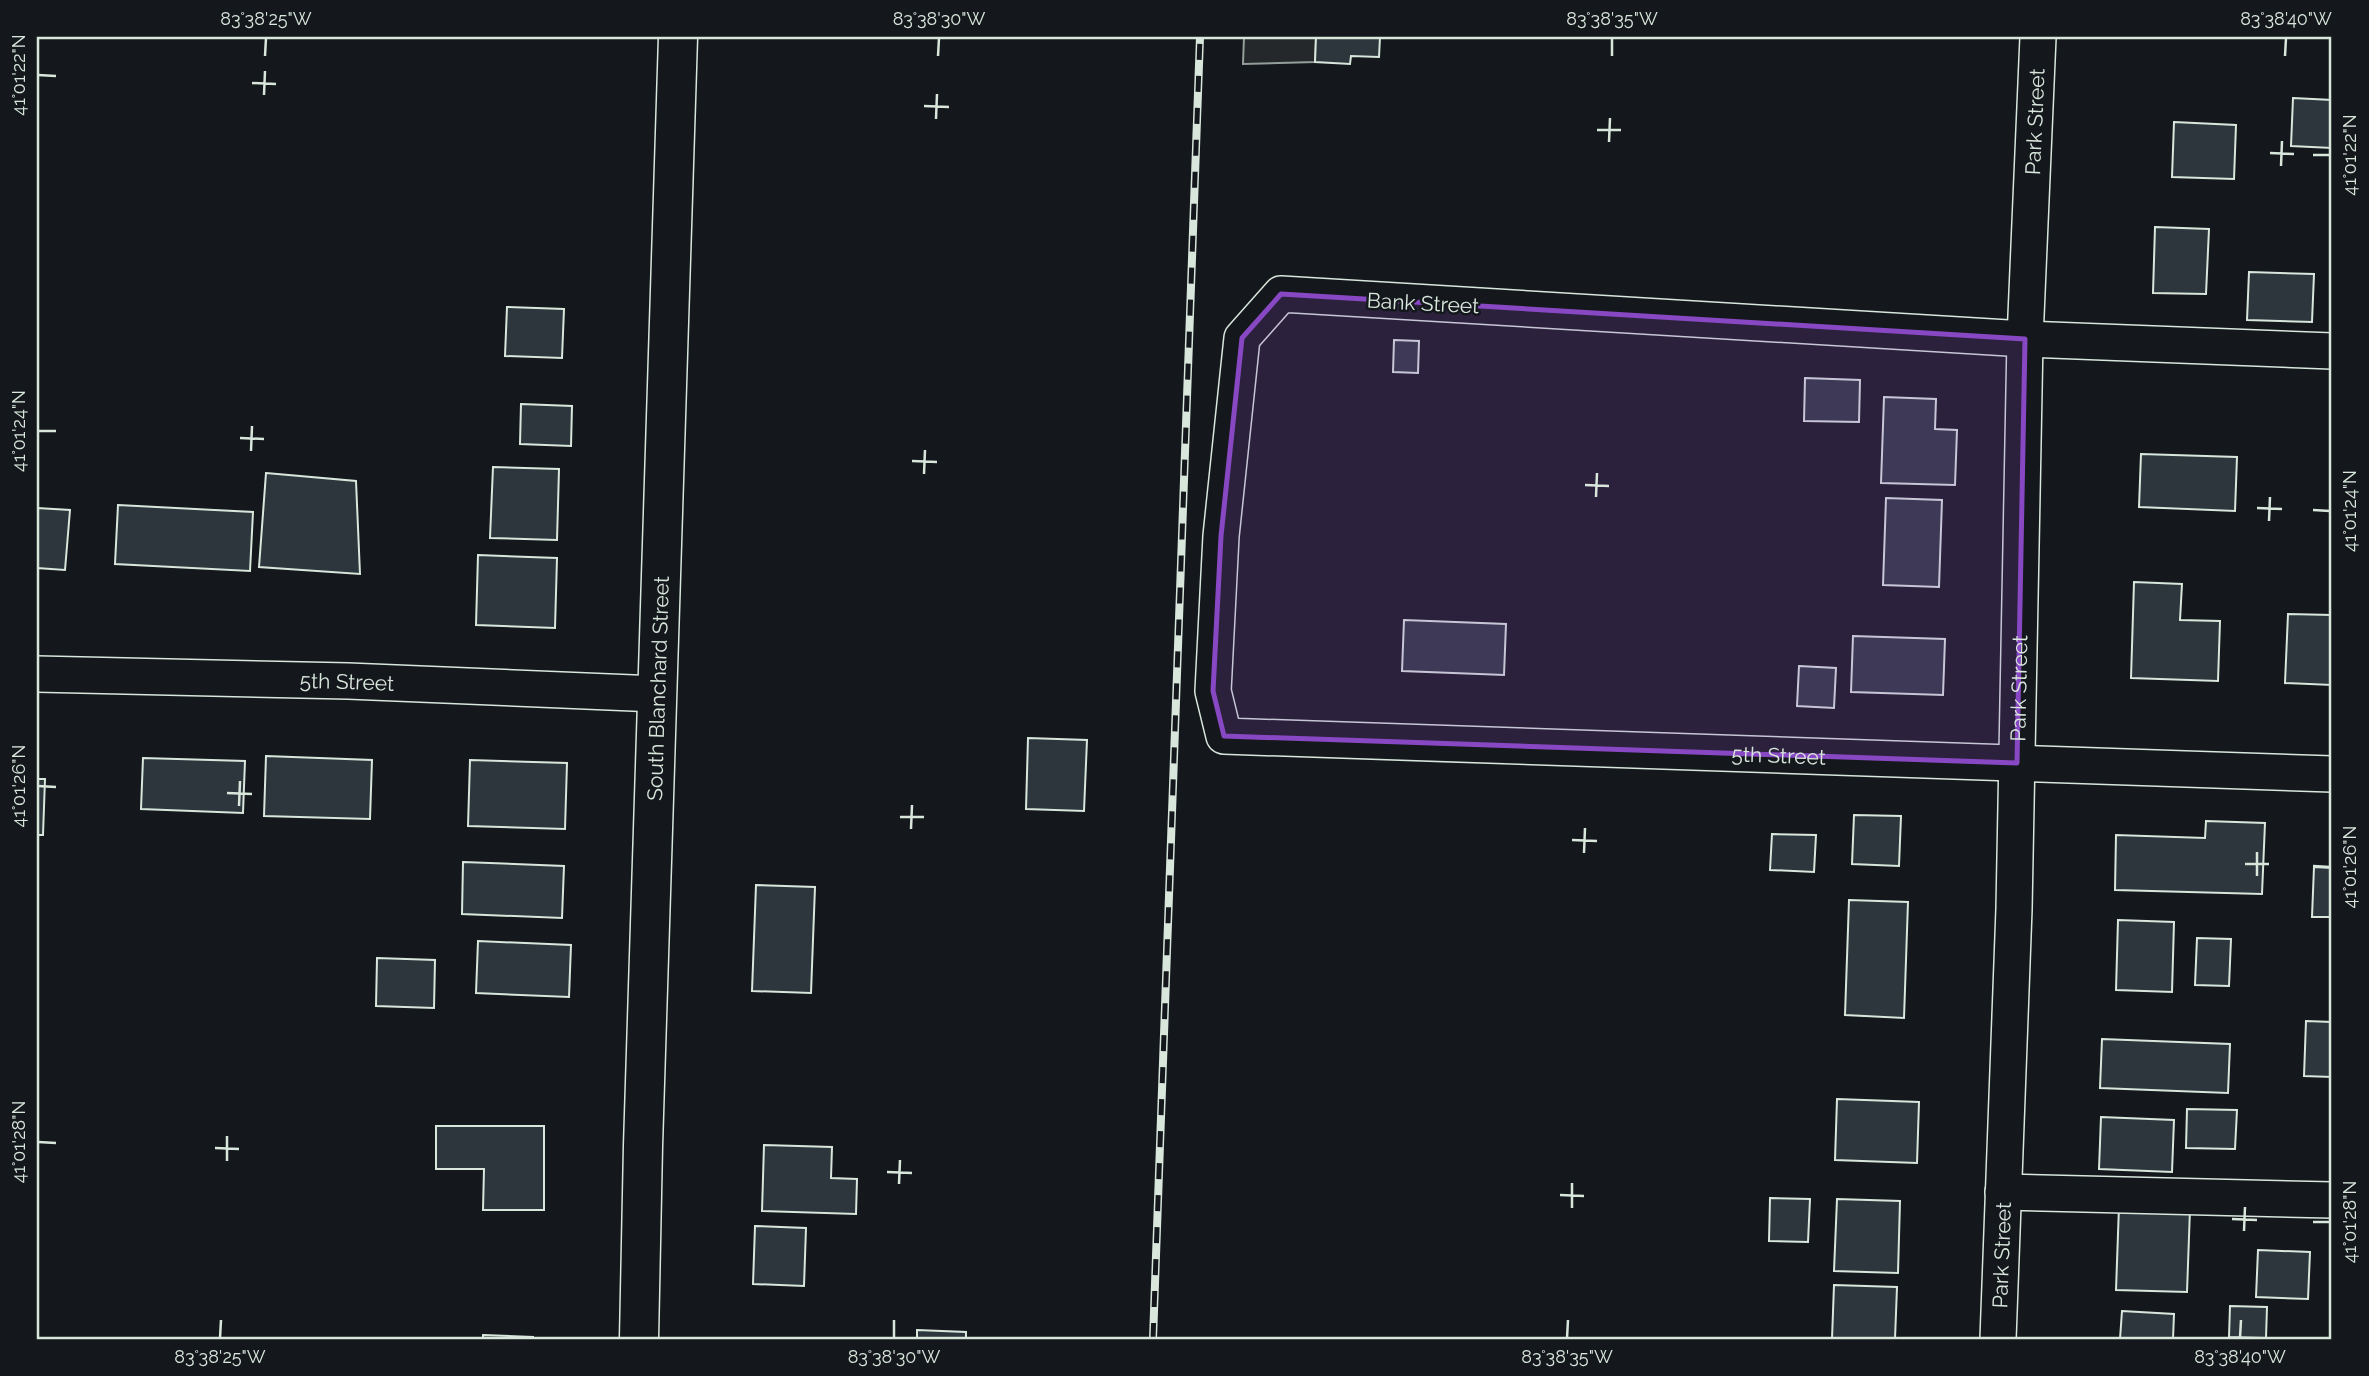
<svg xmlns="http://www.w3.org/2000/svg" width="2369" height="1376" viewBox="0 0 2369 1376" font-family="Raleway,sans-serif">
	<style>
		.parking { fill: #24282b; stroke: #939e99; stroke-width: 2 }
		.building { fill: #2c363c; stroke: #d8e6dc; stroke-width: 2 }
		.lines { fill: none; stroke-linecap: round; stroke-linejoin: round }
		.minor-casing { stroke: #d8e6dc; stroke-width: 38 }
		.tertiary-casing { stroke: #d8e6dc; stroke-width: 41 }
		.minor { stroke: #14181c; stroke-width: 35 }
		.tertiary { stroke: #14181c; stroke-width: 38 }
		.rail-casing { stroke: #d8e6dc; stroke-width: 8 }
		.rail { stroke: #14181c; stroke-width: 5; stroke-dasharray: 16; stroke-linecap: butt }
		.marked { fill: #8948c3; fill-opacity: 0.2; stroke: #8948c3; stroke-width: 5; stroke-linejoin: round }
		.ticks { fill: none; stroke: #d8e6dc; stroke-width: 2.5 }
		.labels { text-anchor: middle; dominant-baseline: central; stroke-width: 5; stroke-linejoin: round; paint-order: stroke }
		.street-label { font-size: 21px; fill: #d8e6dc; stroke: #14181c }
		.neatline { fill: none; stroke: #d8e6dc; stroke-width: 2.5 }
		.ticks-label { font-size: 18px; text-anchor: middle; fill: #d8e6dc }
	</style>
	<rect width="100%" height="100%" fill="#14181c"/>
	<!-- parking -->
	<path class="parking" d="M1244,37h72l-1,25 -72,2z"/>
	<!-- building -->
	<path class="building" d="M1316,37h64l-1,20 -28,-1 -1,8 -35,-2z
		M2293,98l39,2v48l-41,-2z
		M2174,122l62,3 -2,54 -62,-2z
		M2155,227l54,2 -3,65 -53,-1z
		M2249,272l65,2 -2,48 -65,-2z
		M507,307l57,2 -2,49 -57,-2z
		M1394,340l25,1 -1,32 -25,-1z
		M1805,378l55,2 -1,42 -55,-1z
		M1884,397l52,2 -1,30 22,1 -2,55 -74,-2z
		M521,404l51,2 -1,40 -51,-2z
		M2141,454l96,3 -2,54 -96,-4z
		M493,467l66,2 -2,71 -67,-2z
		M266,473l90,8 4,93 -101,-7z
		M1886,498l56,2 -3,87 -56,-2z
		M118,505l135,7 -3,59 -135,-7z
		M37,508l33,2 -5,60 -28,-2z
		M478,555l79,3 -2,70 -79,-3z
		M2134,582l48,2 -2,36 40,1 -2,60 -87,-3z
		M2288,614l44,1v70l-47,-2z
		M1404,620l102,4 -2,51 -102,-4z
		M1853,636l92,3 -2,56 -92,-3z
		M1799,666l37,2 -2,40 -37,-2z
		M1028,738l59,2 -3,71 -58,-2z
		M266,756l106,4 -2,59 -106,-3z
		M143,758l102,3 -2,52 -102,-4z
		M470,760l97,3 -2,66 -97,-3z
		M37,779h8l-2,56h-6z
		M1854,815l47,1 -2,50 -47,-2z
		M2206,821l59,2 -3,71 -147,-4 1,-55 89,3z
		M1772,834l44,1 -2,37 -44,-2z
		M463,862l101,4 -2,52 -100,-4z
		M2314,867l18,1v49h-20z
		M756,885l59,2 -4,106 -59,-2z
		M1849,900l59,2 -4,116 -59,-3z
		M2118,920l56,2 -2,70 -56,-2z
		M2197,938l34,1 -2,47 -34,-1z
		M478,941l93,4 -2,52 -93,-4z
		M377,958l58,2 -1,48 -58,-2z
		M2306,1021l26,1v55l-28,-1z
		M2102,1039l128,5 -2,49 -128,-5z
		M1837,1099l82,3 -2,61 -82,-3z
		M2187,1109l50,1 -2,39 -49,-1z
		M2101,1117l73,3 -2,52 -73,-3z
		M436,1126h108v84h-61l1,-41h-48z
		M764,1145l68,2 -1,31 26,1 -1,35 -94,-3z
		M1770,1198l40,1 -2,43 -39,-1z
		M1837,1199l63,2 -2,72 -64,-2z
		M2119,1206l71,3 -3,83 -71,-2z
		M755,1226l51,2 -2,58 -51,-2z
		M2258,1250l52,2 -2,47 -52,-2z
		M1834,1285l63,2 -2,52h-63z
		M2230,1306l37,1 -1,31 -37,-1z
		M2122,1311l52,3 -1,25h-53z
		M917,1330l49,2v7h-49z
		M483,1335l50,2v2h-50z"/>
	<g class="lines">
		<!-- minor casing -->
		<g class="minor-casing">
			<g id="minor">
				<path id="s1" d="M2332,351l-307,-12 -744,-45 -39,44 -21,198 -8,155 11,45 1108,38"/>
				<path id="s2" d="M37,674l311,7 309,13"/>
				<path d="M2003,1192l329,8"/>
				<path id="s3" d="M1998,1339l16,-430 11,-570 13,-302"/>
			</g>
		</g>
		<!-- tertiary casing -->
		<g class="tertiary-casing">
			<g id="tertiary">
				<path id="s4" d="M639,1339l4,-193 35,-1109"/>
			</g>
		</g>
		<!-- minor -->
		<use href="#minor" class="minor"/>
		<!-- tertiary -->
		<use href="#tertiary" class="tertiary"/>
		<!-- rail casing -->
		<g class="rail-casing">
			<path id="rail" d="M1153,1339l47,-1302"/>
		</g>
		<!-- rail -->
		<use href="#rail" class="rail"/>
	</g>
	<!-- marked area -->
	<path class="marked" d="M1281,294l744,45 -8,424 -793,-27 -11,-45 8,-155 21,-198z"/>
	<!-- ticks -->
	<path class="ticks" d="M265,56l1,-18M938,56l1,-18M1612,56v-18M2285,56l1,-18M38,75l18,1M252,83l24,1M264,95l1,-24M924,106l25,1M936,119l1,-25M1597,130h24M1609,142l1,-24M2270,153l24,1M2313,155h17M2281,166l1,-25M38,431h18M240,438l24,1M251,451l1,-25M912,461l25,1M924,474l1,-24M1585,485l24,1M1596,497l1,-24M2257,508l25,1M2313,510l17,1M2269,521l1,-24M38,786l18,1M227,793l25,1M239,806l1,-25M900,817h24M911,829l1,-24M1572,840l25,1M1584,853l1,-25M2245,864h24M2313,866l17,1M2257,876v-24M38,1142l18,1M215,1148l24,1M227,1161v-25M887,1172l25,1M899,1184l1,-24M1560,1195l24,1M1572,1208v-25M2232,1219l25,1M2313,1222h17M2244,1231l1,-24M220,1338l1,-18M894,1338v-18M1567,1338l1,-18M2240,1338l1,-18"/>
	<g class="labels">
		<!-- street labels -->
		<g class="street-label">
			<text stroke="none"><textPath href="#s3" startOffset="1218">Park Street</textPath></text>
			<text transform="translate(1423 303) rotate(3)">Bank Street</text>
			<text stroke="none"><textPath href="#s2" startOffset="310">5th Street</textPath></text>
			<text stroke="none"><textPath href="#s4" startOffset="651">South Blanchard Street</textPath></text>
			<text stroke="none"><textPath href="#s3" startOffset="651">Park Street</textPath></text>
			<text stroke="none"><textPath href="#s1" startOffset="2067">5th Street</textPath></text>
			<text stroke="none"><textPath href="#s3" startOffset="84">Park Street</textPath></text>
		</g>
	</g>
	<!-- border -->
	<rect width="2369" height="1376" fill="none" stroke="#14181c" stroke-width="77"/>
	<rect x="38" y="38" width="2292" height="1300" class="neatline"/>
	<g class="ticks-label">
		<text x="266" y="25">83°38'25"W</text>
		<text x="939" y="25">83°38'30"W</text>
		<text x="1612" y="25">83°38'35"W</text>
		<text x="2286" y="25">83°38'40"W</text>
		<text transform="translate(19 75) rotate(-90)" y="6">41°01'22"N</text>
		<text transform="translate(2350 155) rotate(-90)" y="6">41°01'22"N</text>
		<text transform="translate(19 431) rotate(-90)" y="6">41°01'24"N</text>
		<text transform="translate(2350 511) rotate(-90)" y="6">41°01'24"N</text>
		<text transform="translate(19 786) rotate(-90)" y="6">41°01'26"N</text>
		<text transform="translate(2350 867) rotate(-90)" y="6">41°01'26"N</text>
		<text transform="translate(19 1142) rotate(-90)" y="6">41°01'28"N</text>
		<text transform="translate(2350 1222) rotate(-90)" y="6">41°01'28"N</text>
		<text x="220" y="1363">83°38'25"W</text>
		<text x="894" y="1363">83°38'30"W</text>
		<text x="1567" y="1363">83°38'35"W</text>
		<text x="2240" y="1363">83°38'40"W</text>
	</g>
</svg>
